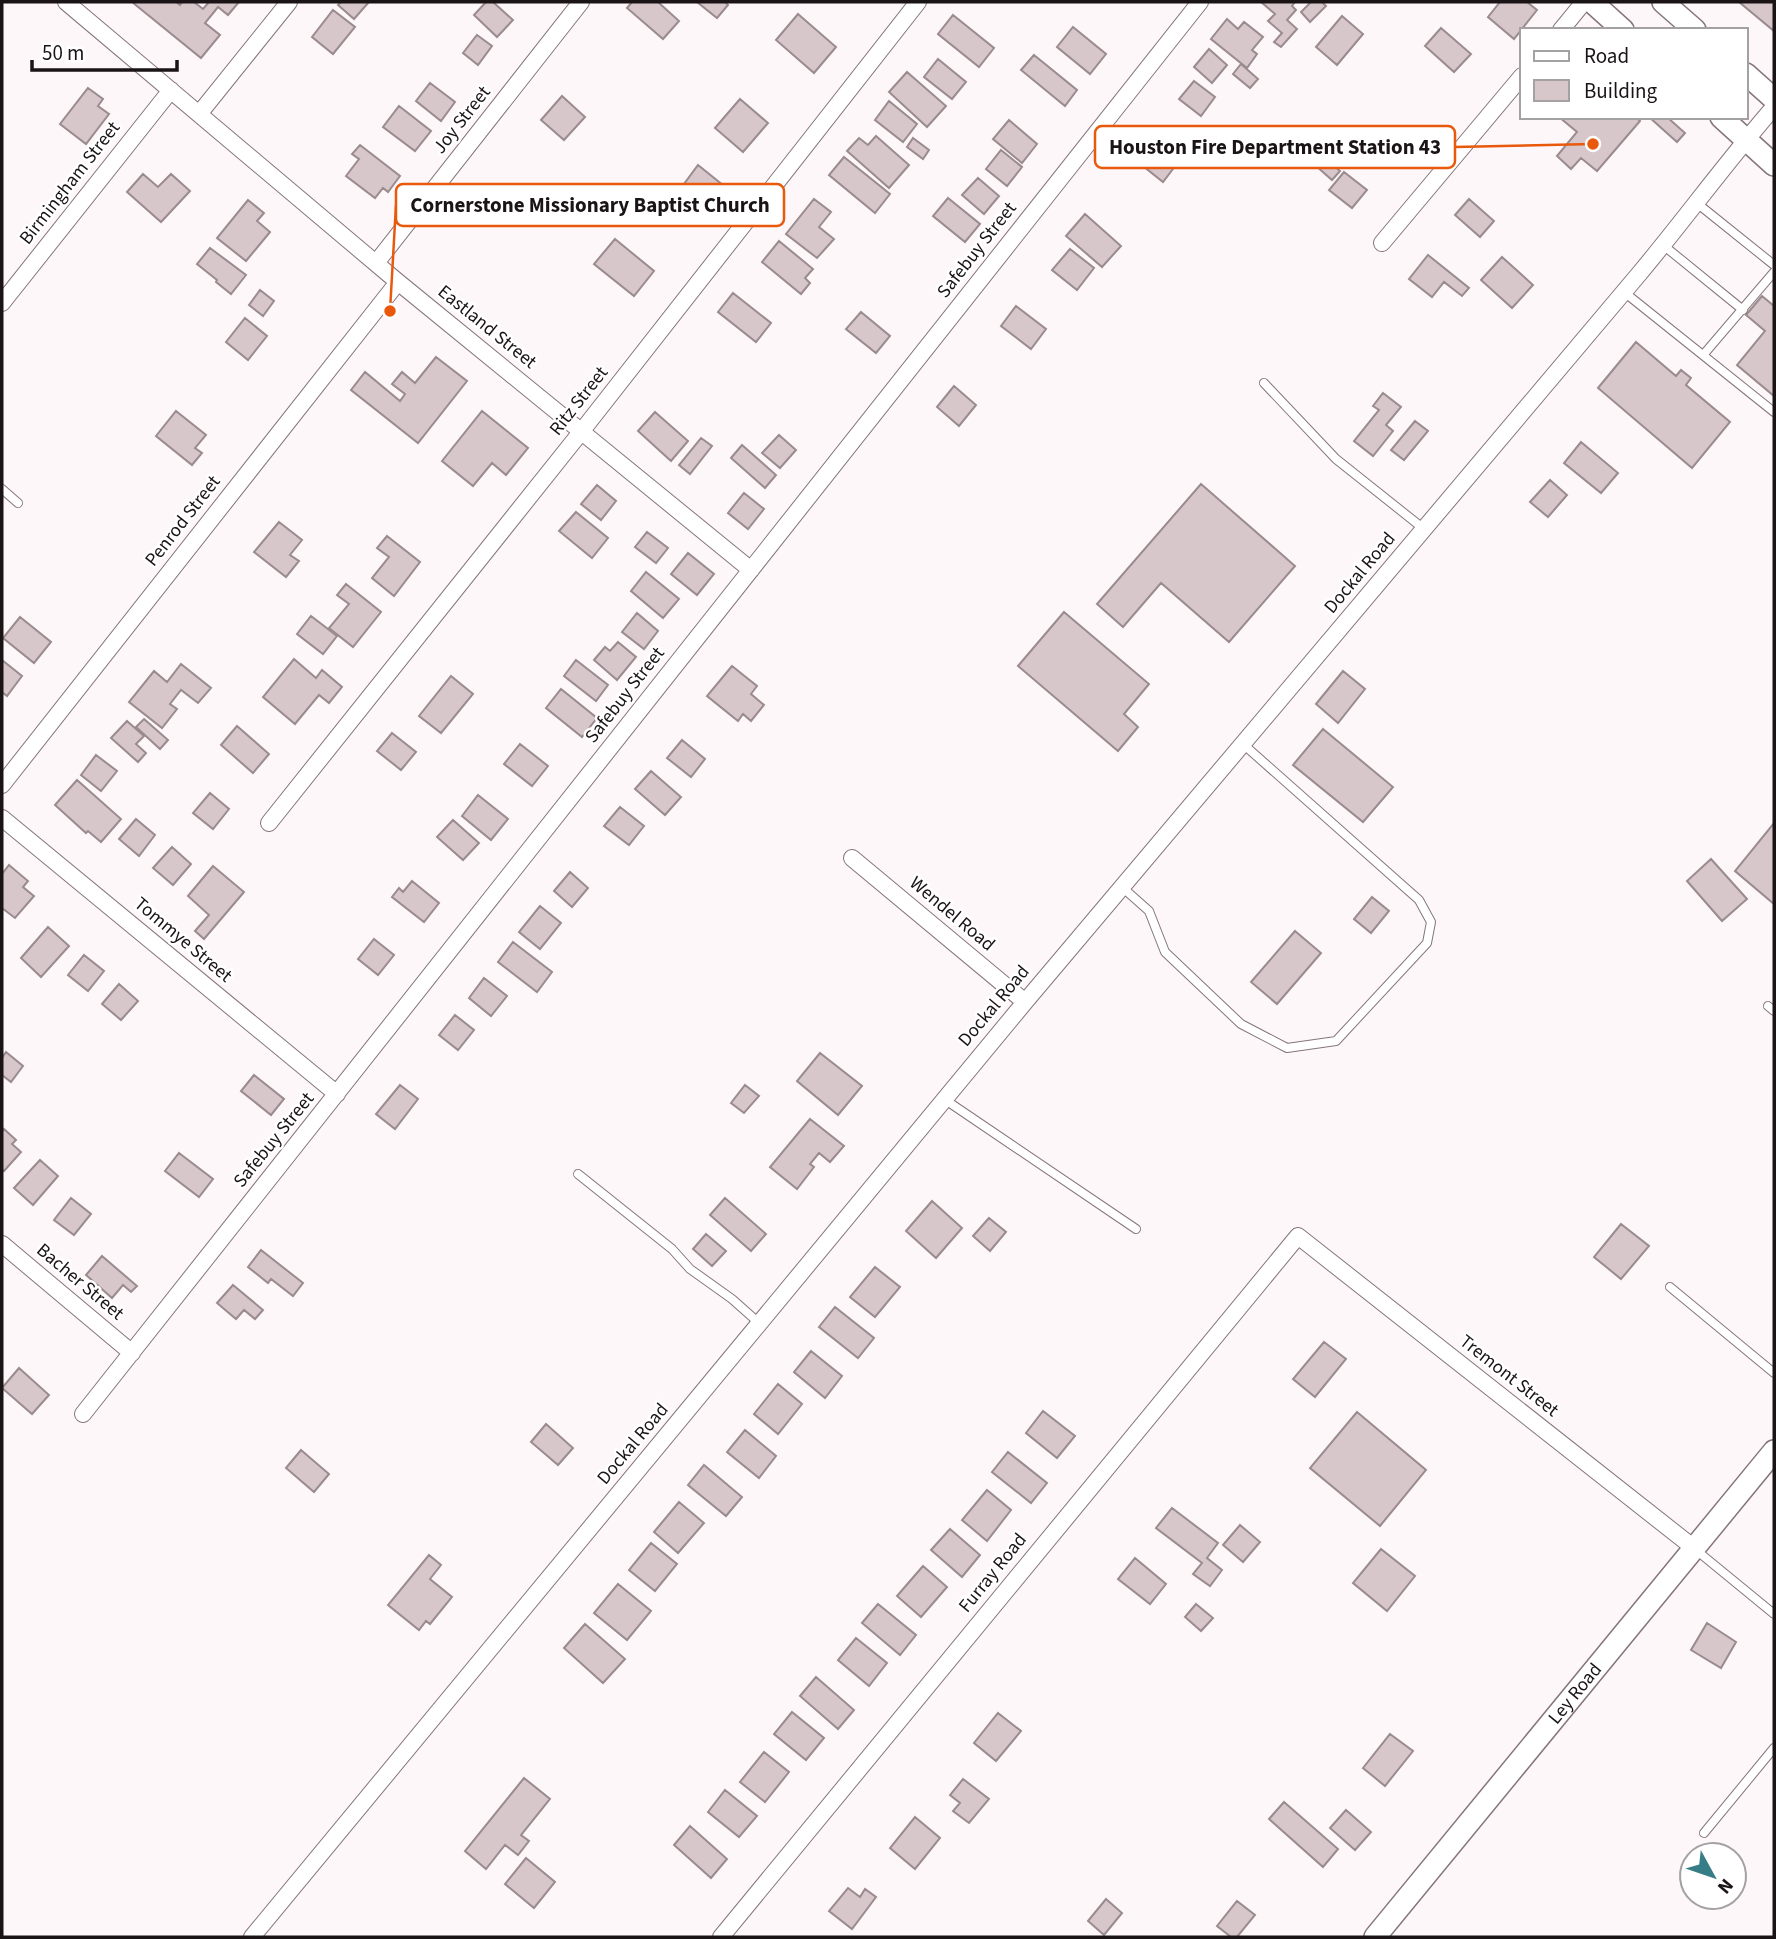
<svg xmlns="http://www.w3.org/2000/svg" width="1776" height="1939" viewBox="0 0 1776 1939" font-family="'Source Sans 3',sans-serif">
	<style>
		.building { fill: #d7c7cb; stroke: #9a8b8f; stroke-width: 2 }
		.lines { fill: none; stroke-linecap: round; stroke-linejoin: round }
		.service-casing { stroke: #85767a; stroke-width: 10 }
		.minor-casing { stroke: #85767a; stroke-width: 18 }
		.secondary-casing { stroke: #85767a; stroke-width: 24 }
		.service { stroke: #fff; stroke-width: 8 }
		.minor { stroke: #fff; stroke-width: 16 }
		.secondary { stroke: #fff; stroke-width: 21 }
		.labels { text-anchor: middle; dominant-baseline: central; stroke-width: 5; stroke-linejoin: round; paint-order: stroke }
		.street-label { font-size: 19px; fill: #1a1416; stroke: #fff }
		.leader { fill: none; stroke: #e8590c; stroke-width: 2.5 }
		.callout-dot { fill: #e8590c; stroke: #fff; stroke-width: 2.5 }
		.callout { fill: #fff; stroke: #e8590c; stroke-width: 2.5 }
		.callout-label { font-size: 21px; text-anchor: middle; font-weight: bold; fill: #1a1416 }
	</style>
	<rect width="100%" height="100%" fill="#fef7f9"/>
	<!-- building -->
	<path class="building" d="M132,2h44l4,3 2,-3h12l9,7 6,-7h30l-11,13 -10,-8 -13,16 15,12 -19,23z
		M341,2h28l-15,17 -16,-14z
		M486,2h7l20,18 -16,17 -23,-22z
		M632,2h26l21,19 -16,18 -36,-31z
		M697,2h28l3,3 -11,13z
		M1261,2h34l-3,4 4,4 -9,10 10,9 -16,18 -7,-5 8,-9 -14,-12 7,-7z
		M1311,2h11l4,4 -16,16 -9,-10z
		M1500,2h27l10,8 -23,29 -26,-22z
		M1739,2h35v29z
		M333,10l22,17 -22,27 -21,-17z
		M798,14l38,33 -22,26 -38,-33z
		M953,15l41,33 -15,19 -41,-33z
		M1342,16l21,18 -26,31 -21,-18z
		M1227,19l11,10 6,-7 19,15 -11,13 5,4 -10,14 -36,-29z
		M1073,27l33,27 -16,20 -33,-27z
		M1441,28l30,26 -17,18 -29,-26z
		M477,35l15,11 -14,19 -15,-12z
		M1209,49l18,16 -15,18 -18,-16z
		M1034,55l43,35 -12,16 -44,-36z
		M938,59l28,23 -14,17 -28,-22z
		M1241,64l17,15 -8,9 -17,-14z
		M907,72l39,34 -19,21 -38,-35z
		M1194,81l21,16 -14,19 -22,-17z
		M430,83l25,19 -14,19 -25,-20z
		M88,88l15,11 -5,7 11,8 -23,30 -26,-20z
		M562,96l23,21 -21,23 -23,-20z
		M740,99l28,24 -25,29 -28,-24z
		M889,101l28,23 -14,18 -28,-22z
		M399,106l32,25 -16,20 -32,-24z
		M1559,117h77l4,4 -43,50 -16,-13 -10,11 -14,-13 20,-24z
		M1649,117h18l18,16 -8,9z
		M1009,120l28,24 -15,19 -29,-24z
		M876,136l33,29 -20,23 -42,-37 12,-13 9,7z
		M1150,137l29,24 -16,21 -30,-24z
		M913,138l16,12 -6,9 -16,-12z
		M360,145l40,31 -12,16 -5,-4 -8,10 -29,-22 13,-17 -7,-5z
		M1001,150l21,17 -15,19 -21,-17z
		M844,157l46,37 -15,19 -46,-38z
		M1324,157l16,14 -8,9 -16,-14z
		M698,165l26,21 -17,22 -26,-20z
		M1344,172l23,18 -15,18 -23,-18z
		M143,174l15,13 13,-13 19,17 -29,31 -34,-30z
		M978,178l21,18 -15,18 -22,-19z
		M948,198l32,26 -15,18 -32,-26z
		M814,199l17,13 -12,15 15,12 -17,19 -31,-24z
		M1469,199l25,22 -14,16 -25,-22z
		M248,200l16,13 -7,8 13,11 -24,29 -29,-23z
		M1085,214l36,32 -19,21 -36,-31z
		M615,239l39,32 -20,25 -40,-32z
		M779,241l34,28 -8,9 5,5 -9,11 -39,-32z
		M210,248l36,27 -15,19 -15,-12 1,-2 -20,-16z
		M1070,249l24,19 -17,22 -25,-20z
		M1428,255l41,33 -7,8 -18,-14 -12,15 -23,-18z
		M1502,257l31,28 -21,23 -31,-28z
		M260,290l14,11 -11,15 -14,-11z
		M733,293l38,30 -15,19 -38,-30z
		M1762,296l12,10v90l-37,-31 28,-34 -19,-16z
		M1016,306l30,23 -15,20 -30,-23z
		M861,312l29,24 -14,17 -30,-24z
		M245,318l22,18 -19,24 -22,-18z
		M1636,342l40,34 5,-6 10,8 -5,7 44,37 -38,46 -94,-80z
		M436,357l31,24 -49,62 -67,-53 14,-18 35,29 5,-7 -13,-10 10,-12 13,11z
		M954,386l22,19 -17,21 -22,-19z
		M1383,393l18,14 -15,18 7,6 -20,25 -19,-15 25,-31 -6,-4z
		M176,411l30,24 -11,13 7,5 -10,12 -36,-29z
		M482,411l46,37 -22,27 -14,-12 -19,23 -31,-25z
		M655,412l33,29 -17,20 -33,-30z
		M1415,421l13,10 -24,29 -13,-10z
		M779,435l17,15 -16,18 -18,-15z
		M701,438l11,8 -22,28 -11,-9z
		M1581,442l37,31 -17,20 -37,-30z
		M742,445l34,30 -11,13 -34,-30z
		M1550,480l17,15 -19,22 -18,-15z
		M1201,484l94,82 -66,76 -68,-59 -38,44 -26,-23z
		M597,485l19,16 -15,19 -20,-16z
		M744,493l20,16 -16,20 -20,-16z
		M576,512l32,26 -16,20 -33,-27z
		M279,522l23,18 -12,15 9,6 -13,16 -32,-25z
		M647,532l21,16 -12,15 -21,-16z
		M387,536l33,26 -26,34 -22,-18 17,-21 -12,-9z
		M688,553l26,21 -17,21 -26,-21z
		M646,572l33,27 -16,19 -32,-27z
		M346,584l35,28 -28,35 -24,-19 20,-24 -12,-9z
		M1064,612l85,72 -25,30 14,13 -20,24 -100,-85z
		M637,613l21,18 -14,18 -22,-17z
		M311,616l26,20 -14,18 -26,-20z
		M20,617l31,25 -17,21 -31,-25z
		M618,642l18,15 -19,23 -23,-20 11,-13 5,4z
		M294,659l22,19 6,-8 20,17 -13,16 -10,-8 -24,29 -32,-27z
		M2,660l20,16 -15,20 -5,-4z
		M576,660l32,25 -12,16 -32,-25z
		M181,664l30,24 -13,15 -17,-13 -11,14 7,5 -15,19 -33,-26 25,-31 13,11z
		M732,666l25,20 -6,8 13,11 -13,16 -8,-7 -5,7 -31,-25z
		M1343,671l22,18 -27,34 -22,-19z
		M451,676l22,18 -32,39 -22,-17z
		M561,689l36,29 -15,19 -36,-29z
		M144,719l24,21 -8,9 -24,-22z
		M127,721l17,15 -8,8 10,9 -8,9 -27,-24z
		M237,726l32,28 -16,19 -32,-28z
		M1323,729l70,58 -30,35 -70,-57z
		M392,733l24,19 -15,18 -24,-19z
		M682,740l23,19 -14,18 -24,-19z
		M520,744l28,22 -16,20 -28,-22z
		M96,755l21,16 -16,20 -20,-16z
		M651,771l30,26 -16,18 -30,-26z
		M77,780l44,39 -20,23 -13,-11 -2,2 -31,-28z
		M210,793l19,16 -16,20 -20,-16z
		M478,795l30,24 -17,21 -29,-24z
		M620,807l24,19 -15,19 -25,-19z
		M136,819l19,16 -16,21 -20,-17z
		M453,820l26,23 -16,17 -26,-23z
		M1774,823v81l-39,-33z
		M172,847l19,17 -18,21 -20,-17z
		M1711,859l36,40 -25,22 -35,-40z
		M9,865l19,16 -5,6 11,9 -19,22 -13,-10v-34z
		M213,866l31,26 -40,47 -9,-8 14,-16 -21,-19z
		M570,872l18,16 -16,19 -18,-16z
		M412,881l27,22 -15,19 -32,-25 7,-9 4,4z
		M1372,897l17,14 -18,22 -17,-14z
		M540,906l21,17 -21,26 -21,-17z
		M48,927l21,19 -28,31 -20,-19z
		M1295,931l26,22 -44,51 -26,-22z
		M374,939l20,16 -16,20 -20,-16z
		M513,942l39,30 -15,20 -39,-30z
		M84,955l20,16 -16,20 -20,-16z
		M484,978l23,18 -16,20 -22,-18z
		M119,984l19,17 -17,19 -19,-16z
		M455,1015l19,15 -16,20 -19,-15z
		M6,1052l17,14 -12,16 -9,-7v-17z
		M820,1053l42,33 -24,29 -41,-34z
		M254,1075l30,24 -13,16 -30,-24z
		M400,1085l18,14 -23,30 -19,-15z
		M745,1085l14,11 -15,17 -13,-10z
		M810,1119l34,27 -14,16 -11,-9 -9,11 4,3 -17,22 -27,-22z
		M4,1129l12,11 -4,4 9,8 -17,19 -2,-2v-37z
		M179,1153l34,26 -14,18 -34,-26z
		M40,1160l18,16 -25,29 -19,-17z
		M71,1198l20,16 -17,21 -20,-15z
		M725,1198l41,36 -15,17 -41,-36z
		M932,1201l30,27 -26,30 -30,-27z
		M989,1218l17,14 -16,19 -17,-15z
		M1621,1224l28,22 -28,33 -27,-22z
		M706,1234l20,17 -14,15 -19,-17z
		M261,1250l42,33 -10,13 -22,-17 -3,4 -20,-16z
		M102,1256l35,30 -6,6 -8,-7 -11,13 -26,-23z
		M875,1267l25,20 -25,30 -25,-20z
		M233,1285l30,25 -8,9 -11,-9 -8,9 -19,-16z
		M835,1307l39,31 -16,20 -39,-31z
		M1324,1342l22,17 -31,38 -22,-18z
		M811,1351l31,25 -17,22 -31,-26z
		M19,1368l30,27 -17,19 -30,-26z
		M778,1384l24,20 -24,30 -24,-20z
		M1043,1411l32,25 -18,22 -31,-25z
		M1357,1412l69,58 -46,56 -70,-58z
		M546,1424l27,24 -15,17 -27,-23z
		M745,1430l31,26 -17,22 -32,-26z
		M301,1450l28,24 -15,18 -28,-24z
		M1008,1452l39,31 -16,20 -39,-31z
		M704,1465l38,32 -16,19 -38,-31z
		M987,1490l24,20 -24,31 -25,-21z
		M679,1502l25,21 -26,30 -24,-21z
		M1172,1508l46,35 -11,15 15,12 -12,16 -17,-12 9,-11 -46,-35z
		M1240,1525l20,17 -17,20 -20,-17z
		M950,1529l30,26 -18,22 -31,-27z
		M651,1543l26,21 -22,27 -26,-21z
		M1381,1549l34,27 -28,35 -34,-28z
		M429,1555l12,10 -11,14 22,18 -22,27 -4,-3 -7,9 -31,-25z
		M1135,1558l31,26 -16,20 -32,-25z
		M923,1566l24,21 -26,30 -24,-21z
		M618,1584l33,27 -24,29 -33,-27z
		M878,1604l38,31 -16,20 -38,-32z
		M1196,1604l17,14 -12,13 -16,-14z
		M1707,1623l29,19 -15,26 -30,-18z
		M585,1624l40,35 -22,24 -39,-35z
		M856,1638l31,25 -18,23 -31,-26z
		M816,1677l38,33 -16,19 -38,-33z
		M792,1712l32,26 -18,22 -32,-26z
		M998,1713l23,18 -25,30 -22,-18z
		M1390,1734l23,17 -28,35 -22,-18z
		M764,1752l25,20 -24,30 -25,-20z
		M524,1778l26,21 -29,36 8,6 -11,14 -13,-10 -19,24 -21,-18z
		M963,1779l26,20 -20,24 -16,-12 7,-8 -10,-8z
		M725,1790l32,26 -18,21 -31,-25z
		M1284,1802l54,47 -15,18 -54,-48z
		M1346,1810l25,22 -16,18 -25,-22z
		M915,1817l25,21 -25,31 -25,-21z
		M690,1826l37,33 -16,19 -37,-33z
		M526,1858l29,24 -21,26 -29,-24z
		M848,1888l12,9 5,-8 11,8 -24,32 -23,-18z
		M1106,1899l16,14 -18,22 -16,-14z
		M1237,1901l18,14 -18,22h-6l-14,-11z"/>
	<g class="lines">
		<!-- service casing -->
		<g class="service-casing">
			<path id="service" d="M1698,204l76,61
				M1663,245l80,65
				M1624,292l150,120
				M1704,354l70,-82
				M1264,383l72,76 88,70
				M2,489l16,14
				M1122,887l27,24 16,41 76,72 46,24 49,-7 91,-98 4,-21 -12,-22 -176,-156
				M1768,1006l6,5
				M944,1099l192,130
				M578,1174l94,75 18,20 42,30 27,24
				M1670,1287l104,86
				M1696,1550l78,64
				M1704,1833l70,-85"/>
		</g>
		<!-- minor casing -->
		<g class="minor-casing">
			<path id="minor" d="M66,2l332,280 353,288
				M1561,30l23,-28
				M199,114l90,-112
				M1382,243l140,-167
				M376,263l205,-261
				M2,303l169,-213
				M2,785l396,-503
				M2,818l335,276
				M269,823l312,-391 337,-430
				M852,858l173,144
				M2,1244l130,109
				M83,1414l1117,-1412
				M252,1937l773,-935 614,-728c46,-55 88,-113 135,-167
				M721,1937l577,-701 396,312"/>
		</g>
		<!-- secondary casing -->
		<g class="secondary-casing">
			<g id="secondary">
				<path d="M1592,2l31,28"/>
				<path d="M1663,2l32,28"/>
				<path d="M1746,74l28,25"/>
				<path d="M1721,117l53,48"/>
				<path id="s1" d="M1375,1937l399,-486"/>
			</g>
		</g>
		<!-- service -->
		<use href="#service" class="service"/>
		<!-- minor -->
		<use href="#minor" class="minor"/>
		<!-- secondary -->
		<use href="#secondary" class="secondary"/>
	</g>
	<g class="labels">
		<!-- street labels -->
		<g class="street-label">
			<text transform="translate(462 120) rotate(-52)">Joy Street</text>
			<text transform="translate(70 183) rotate(-52)">Birmingham Street</text>
			<text transform="translate(977 250) rotate(-52)">Safebuy Street</text>
			<text transform="translate(487 327) rotate(39)">Eastland Street</text>
			<text transform="translate(579 401) rotate(-52)">Ritz Street</text>
			<text transform="translate(183 521) rotate(-52)">Penrod Street</text>
			<text transform="translate(1360 573) rotate(-50)">Dockal Road</text>
			<text transform="translate(625 695) rotate(-52)">Safebuy Street</text>
			<text transform="translate(952 914) rotate(40)">Wendel Road</text>
			<text transform="translate(183 940) rotate(40)">Tommye Street</text>
			<text transform="translate(994 1006) rotate(-50)">Dockal Road</text>
			<text transform="translate(274 1140) rotate(-51)">Safebuy Street</text>
			<text transform="translate(80 1282) rotate(40)">Bacher Street</text>
			<text transform="translate(1509 1376) rotate(38)">Tremont Street</text>
			<text transform="translate(633 1444) rotate(-50)">Dockal Road</text>
			<text transform="translate(993 1573) rotate(-51)">Furray Road</text>
			<text stroke="none"><textPath href="#s1" startOffset="315">Ley Road</textPath></text>
		</g>
	</g>
	<!-- callouts -->
	<path class="leader" d="M1593 144L1455 147M390 311L396 205"/>
	<g class="callout-dot">
		<circle cx="1593" cy="144" r="7"/>
		<circle cx="390" cy="311" r="7"/>
	</g>
	<g class="callout">
		<rect x="1095" y="126" width="360" height="42" rx="7"/>
		<rect x="396" y="184" width="388" height="42" rx="7"/>
	</g>
	<g class="callout-label">
		<text x="1275" y="154">Houston Fire Department Station 43</text>
		<text x="590" y="212">Cornerstone Missionary Baptist Church</text>
	</g>
	<!-- border -->
	<rect width="1776" height="1939" fill="none" stroke="#1a1416" stroke-width="7"/>
	<!-- legend -->
	<rect x="1520" y="28" width="228" height="91" fill="#ffffff" stroke="#a3a1a2" stroke-width="2"/>
	<rect x="1534" y="51" width="35" height="10" fill="#ffffff" stroke="#a3a1a2" stroke-width="2"/>
	<text x="1584" y="63" font-size="21" fill="#1a1416">Road</text>
	<rect x="1534" y="80" width="35" height="21" fill="#d7c7cb" stroke="#a3a1a2" stroke-width="2"/>
	<text x="1584" y="98" font-size="21" fill="#1a1416">Building</text>
	<!-- north arrow -->
	<g transform="translate(1713 1876) rotate(130)"><circle r="33" fill="#ffffff" stroke="#a3a1a2" stroke-width="2"/>
	<path d="M0-5L12 26L0 18L-12 26Z" fill="#377d88"/>
	<text y="-10" font-size="19" font-weight="bold" text-anchor="middle" fill="#1a1416">N</text>
	</g>
	<!-- scale -->
	<path d="M32 60v10h145v-10" fill="none" stroke="#1a1416" stroke-width="3.5"/>
	<text x="42" y="60" font-size="21" fill="#1a1416" stroke="#ffffff" stroke-width="5" paint-order="stroke">50 m</text>
</svg>
